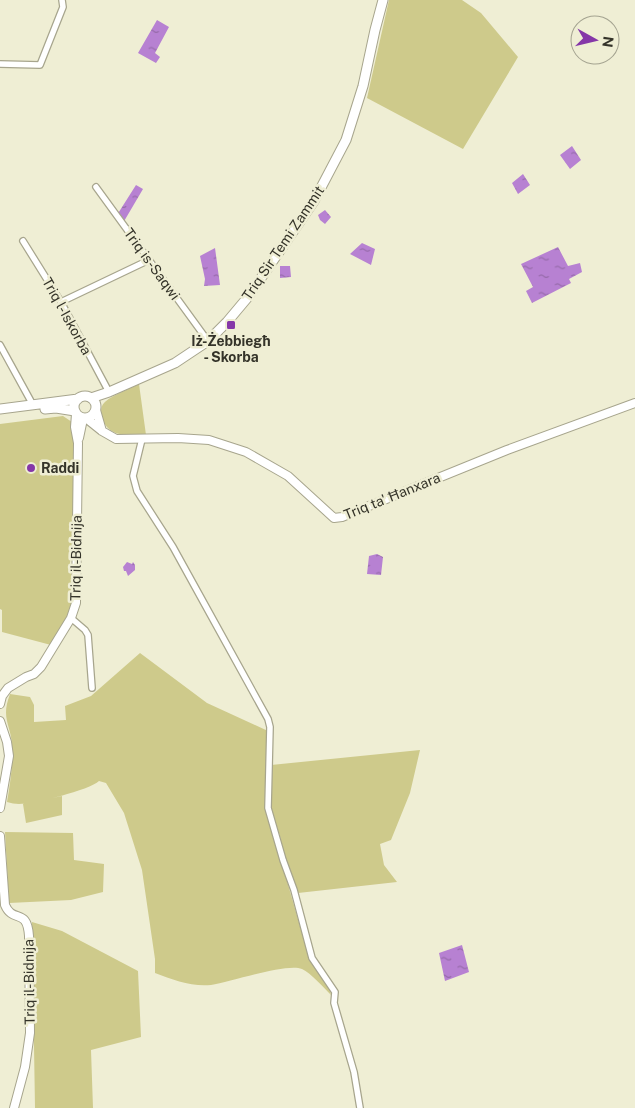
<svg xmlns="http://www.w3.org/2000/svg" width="635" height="1108" viewBox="0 0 635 1108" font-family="'Public Sans',sans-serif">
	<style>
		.green { fill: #ceca8b }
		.water { fill: url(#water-ripples) }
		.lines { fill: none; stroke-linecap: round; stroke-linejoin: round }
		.minor-casing { stroke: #a7a58d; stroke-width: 8 }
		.tertiary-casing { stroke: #a7a58d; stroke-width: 10 }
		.secondary-casing { stroke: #a7a58d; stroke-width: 11 }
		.minor { stroke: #fff; stroke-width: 5.5 }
		.tertiary { stroke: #fff; stroke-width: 8 }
		.secondary { stroke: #fff; stroke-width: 9 }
		.poi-dot { fill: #8537a8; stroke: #efeed4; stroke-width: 2 }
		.labels { text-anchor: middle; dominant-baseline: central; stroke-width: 5; stroke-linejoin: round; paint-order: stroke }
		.street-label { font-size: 14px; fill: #343329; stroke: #efeed4 }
		.poi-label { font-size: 14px; font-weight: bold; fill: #343329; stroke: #efeed4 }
	</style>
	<defs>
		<pattern id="water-ripples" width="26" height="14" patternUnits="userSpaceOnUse" patternTransform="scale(1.25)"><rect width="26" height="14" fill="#b781d2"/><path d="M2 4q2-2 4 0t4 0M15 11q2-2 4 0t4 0" fill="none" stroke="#966aaa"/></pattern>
	</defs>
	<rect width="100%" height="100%" fill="#efeed4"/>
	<!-- green -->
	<path class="green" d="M389,0h73l19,13 37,44 -55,92 -96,-51z
		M139,384l7,51c-19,0 -37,3 -44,-17 -1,-5 -2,-11 2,-15 6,-7 26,-14 35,-19z
		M63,416l9,6c3,33 3,66 1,98 0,16 0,32 -4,47l5,4 -2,36 -21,38 -49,-13v-22l-2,-1v-185z
		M140,653l67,50 61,28 -2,77 44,153 20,29 1,5c-7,-7 -20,-22 -29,-26 -16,-6 -71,13 -91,16 -19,2 -38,-5 -56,-12v-14l-13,-89 -18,-57 -18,-30 -7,-2c-9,9 -66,23 -80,23 -4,0 -8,-1 -12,-2 3,-18 6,-36 5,-54 0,-23 -12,-28 -2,-54l20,3 4,8v17l32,-2 -1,-14 26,-10z
		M420,750l-10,43 -19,47 -11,4 4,21 13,17 -99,11 -16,-41 -2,-16 -9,-27v-44z
		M62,796v19l-36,8 -3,-19z
		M5,832l68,1 1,27 30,4 -1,28 -32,8 -62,3z
		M32,922l30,9 76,40 3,66 -50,13 2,58h-58z"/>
	<!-- water -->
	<path class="water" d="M157,20l12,7 -14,26 5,4 -4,6 -18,-10z
		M572,146l9,14 -11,9 -10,-14z
		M523,174l7,11 -12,9 -6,-11z
		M136,185l7,4 -20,34 -6,-8z
		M325,210l6,7 -6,7 -5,-4 -2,-5z
		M362,243l13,6 -4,16 -21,-11z
		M558,247l10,19 12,-3 2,9 -13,7 2,4 -39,20 -6,-12 7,-4 -12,-23z
		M215,248l5,37 -16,1 1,-7 -5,-23z
		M280,266h10l1,11 -11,1z
		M377,554l6,3 -2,18 -14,-1 2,-18z
		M127,562l5,2 1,-2 2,3v5l-7,6 -2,-5h-2l-1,-4z
		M462,945l7,27 -24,9 -6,-28z"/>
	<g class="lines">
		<!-- minor casing -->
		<g class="minor-casing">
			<path id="minor" d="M0,64l40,1 23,-58 -1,-7
				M96,187l112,154
				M23,241l38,61 48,90
				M61,302l88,-42
				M0,345l33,60
				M142,439l-9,37 4,15 36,56 95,172 2,8 -2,81 15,52 11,30 18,68 23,34 -1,11 20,69 6,36
				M71,618l14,12 3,5 4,53"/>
		</g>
		<!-- tertiary casing -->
		<g class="tertiary-casing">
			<path id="tertiary" d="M96,410l6,21
				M87,419l15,12 14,8 62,-1 31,2 37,12 42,24 46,42 8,-1 165,-67 128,-47
				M79,438l4,-19
				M0,704l2,-8 6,-8 18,-11 8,-3 7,-7 30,-49 5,-15 2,-160 -3,-16 1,-13
				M0,721l7,21 2,14 -9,52
				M0,836l5,69c8,19 22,2 24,31l1,97 -5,34 -11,41"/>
		</g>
		<!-- secondary casing -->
		<g class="secondary-casing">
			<path id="secondary" d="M74 407a11 11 0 1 1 22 0a11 11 0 1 1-22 0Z
				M91,398l18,-6 66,-29 33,-22 19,-19 21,-25 66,-96 32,-61 17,-54 12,-56 8,-30
				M0,409l78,-10
				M45,409l11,-1 19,3"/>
		</g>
		<!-- minor -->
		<use href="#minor" class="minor"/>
		<!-- tertiary -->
		<use href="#tertiary" class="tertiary"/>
		<!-- secondary -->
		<use href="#secondary" class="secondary"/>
	</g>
	<!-- markers -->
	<g class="poi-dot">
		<rect x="226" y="320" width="10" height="10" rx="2.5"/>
		<circle cx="31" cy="468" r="5"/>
	</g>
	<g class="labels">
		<!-- street labels -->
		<g class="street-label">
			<text transform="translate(283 243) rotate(-56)">Triq Sir Temi Zammit</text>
			<text transform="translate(152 264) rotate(54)">Triq is-Saqwi</text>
			<text transform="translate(67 316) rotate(61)">Triq l-Iskorba</text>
			<text transform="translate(392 496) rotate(-22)">Triq ta' Ħanxara</text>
			<text transform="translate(76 558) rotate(-89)">Triq il-Bidnija</text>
			<text transform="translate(29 982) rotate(-91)">Triq il-Bidnija</text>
		</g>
		<!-- poi labels -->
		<g class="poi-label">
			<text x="231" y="341">Iż-Żebbiegħ<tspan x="231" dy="16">- Skorba</tspan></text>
			<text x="41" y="468" text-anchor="start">Raddi</text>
		</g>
	</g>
	<!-- north arrow -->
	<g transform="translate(595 40) rotate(98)"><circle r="24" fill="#efeed4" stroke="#a4a390"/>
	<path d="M0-4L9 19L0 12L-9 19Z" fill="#8537a8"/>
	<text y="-8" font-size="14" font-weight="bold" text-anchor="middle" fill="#343329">N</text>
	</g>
</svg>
